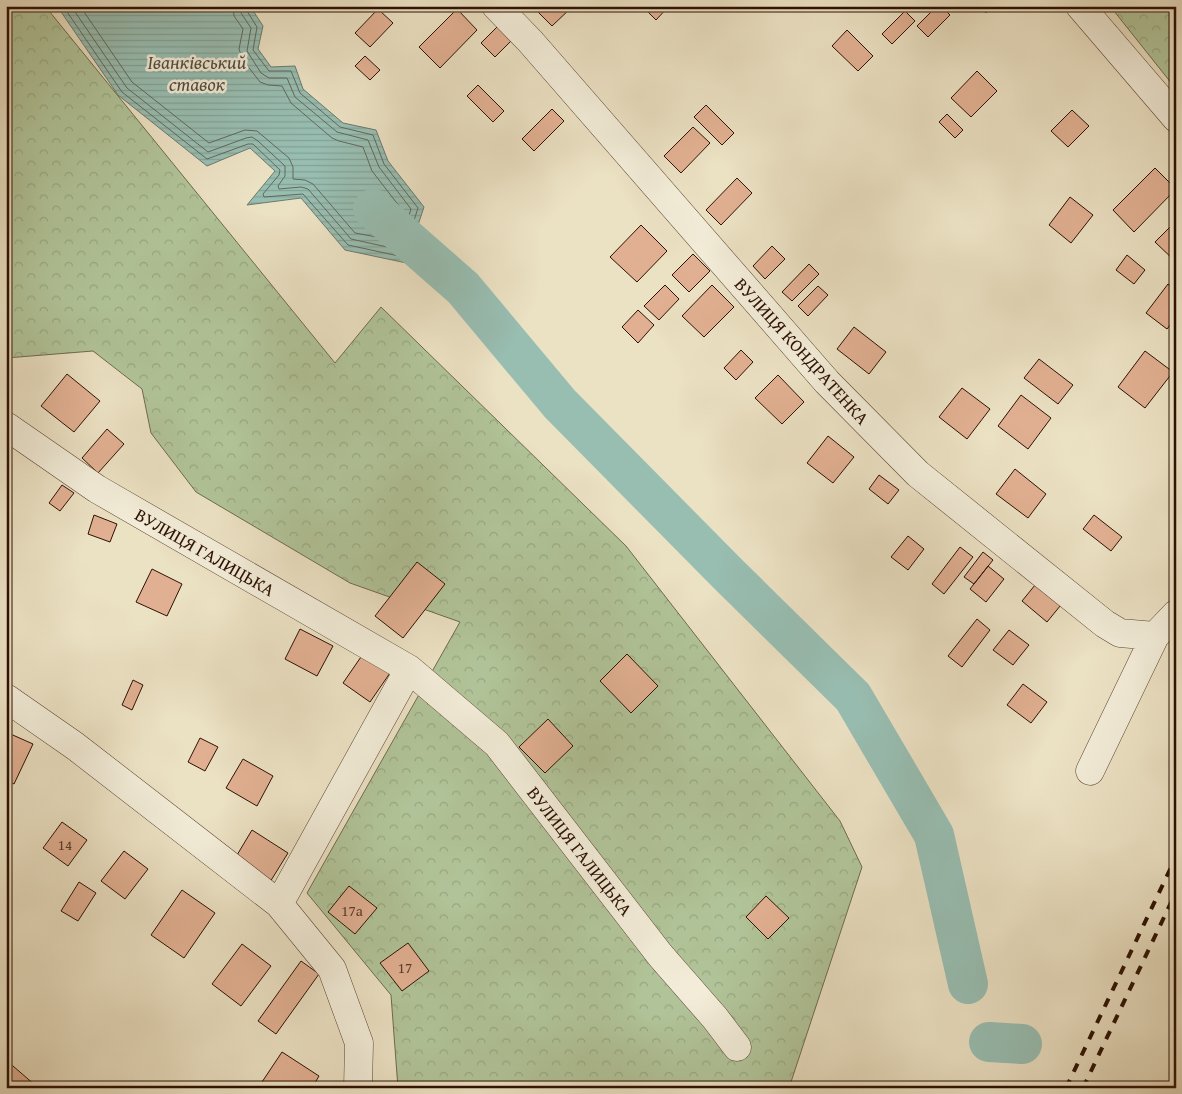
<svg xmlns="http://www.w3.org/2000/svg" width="1182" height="1094" viewBox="0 0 1182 1094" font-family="'Gentium Book Plus',serif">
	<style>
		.forest { fill: url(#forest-crowns); stroke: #6f6a4e }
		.water { fill: url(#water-rules); stroke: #6d796c }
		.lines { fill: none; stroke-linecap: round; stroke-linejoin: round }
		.shore { stroke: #62685a; stroke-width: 1 }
		.river { stroke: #98beb2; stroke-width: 40 }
		.building { fill: #e1b092; stroke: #2d1103 }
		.minor-casing { stroke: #5c4533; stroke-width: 29 }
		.minor { stroke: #f2ecd8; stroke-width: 28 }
		.rail { stroke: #2d1103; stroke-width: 4; stroke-dasharray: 9 9; stroke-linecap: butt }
		.labels { text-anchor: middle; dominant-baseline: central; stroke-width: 5; stroke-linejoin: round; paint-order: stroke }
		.number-label { font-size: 15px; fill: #5a3927 }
		.street-label { font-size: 18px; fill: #2d1103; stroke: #f2ecd8 }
		.water-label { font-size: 19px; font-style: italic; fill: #524e40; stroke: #f2ecd8 }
	</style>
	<defs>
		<pattern id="forest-crowns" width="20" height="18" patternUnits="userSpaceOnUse" patternTransform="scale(1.25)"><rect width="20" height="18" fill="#b1c499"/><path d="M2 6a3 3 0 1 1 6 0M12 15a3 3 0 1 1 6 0" fill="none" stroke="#99a782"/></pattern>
		<pattern id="water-rules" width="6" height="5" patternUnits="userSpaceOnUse" patternTransform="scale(1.25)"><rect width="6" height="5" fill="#98beb2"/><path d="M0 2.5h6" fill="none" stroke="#83a297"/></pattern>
	</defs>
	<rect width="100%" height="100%" fill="#ebe1c3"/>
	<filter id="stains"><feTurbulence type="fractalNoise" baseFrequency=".004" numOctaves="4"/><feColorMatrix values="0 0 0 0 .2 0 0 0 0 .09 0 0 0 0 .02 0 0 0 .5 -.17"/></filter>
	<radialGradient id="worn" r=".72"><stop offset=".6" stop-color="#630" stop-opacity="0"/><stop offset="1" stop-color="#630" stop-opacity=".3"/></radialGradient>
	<!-- forest -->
	<path class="forest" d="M6,6h39l290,357 46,-56 245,239 214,275 22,46 -73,221h-391l-7,-93 -84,-102 153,-271 -110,-39 -154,-91 -45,-59 -9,-44 -49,-38 -87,7z
		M1110,6h66v83z"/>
	<!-- water -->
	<path class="water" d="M57,6h193l13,20 -5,23 13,18 24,-1 8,23 40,34 33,7 12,31 36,46 -11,33 3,25 -71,-15 -44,-52 -54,7 28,-34 -25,-23 -43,18 -89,-71z"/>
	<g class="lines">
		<!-- shore -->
		<path class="shore" d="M63,6l59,86 85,67 41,-15h5l27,26 -1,5 -16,19 1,3 39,-3 45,51 60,13v-19l10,-31 -34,-44 -11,-29 -33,-8 -40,-34 -9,-22h-22l-16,-21 4,-23 -10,-16v-5
			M71,6l56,82 81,64 38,-14 6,-1 6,4 27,25v10l-7,10 1,3 22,-2 7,2 43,50 50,11 1,-12 9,-29 -32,-42 -11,-27 -31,-8 -42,-35 -8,-19h-18l-8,-5 -14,-22 4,-23 -10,-15 -1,-7
			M80,6l52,76 77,61 36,-13 12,1 32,27 4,9v12l12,1 8,4 42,49 38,7 10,-29 -31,-40 -9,-24 -24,-6 -7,-3 -41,-35 -9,-17 -14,-1 -8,-3 -17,-22 -4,-11 4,-20 -9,-13 -1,-10"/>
		<!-- river -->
		<path class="river" d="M373,209l90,79 97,116 167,169 126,124 81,138 34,149
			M989,1042l33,2"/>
	</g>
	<!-- building -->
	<path class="building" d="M532,6h39l1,1 -20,19z
		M652,6h17l-13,14 -9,-9z
		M937,6h4l9,9 -22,22 -11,-11z
		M979,6h14l-7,7z
		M378,9l15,14 -23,24 -15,-14z
		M457,9l20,21 -37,38 -21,-21z
		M905,11l10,10 -23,23 -10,-10z
		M497,27l14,14 -16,16 -14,-14z
		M847,30l26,26 -15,15 -26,-25z
		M365,56l15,14 -10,10 -15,-14z
		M977,71l20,20 -26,26 -20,-19z
		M478,85l26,26 -11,11 -26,-26z
		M706,105l28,28 -12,12 -28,-28z
		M552,109l12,12 -30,30 -12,-12z
		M1072,110l17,16 -21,21 -17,-16z
		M947,114l16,16 -8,8 -16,-16z
		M693,127l17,16 -29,30 -17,-17z
		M1155,168l21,21 -42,43 -21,-22z
		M737,178l15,15 -31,32 -15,-15z
		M1070,197l23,18 -22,28 -22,-18z
		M1176,221v41l-21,-20z
		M641,225l26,26 -30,31 -27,-25z
		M772,246l13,13 -20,20 -12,-13z
		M693,254l17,17 -21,21 -17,-17z
		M1127,255l18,15 -11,14 -18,-14z
		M809,264l10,10 -27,27 -10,-9z
		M1168,284l8,6v28l-9,11 -21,-16z
		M665,285l14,14 -20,21 -15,-14z
		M712,285l22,22 -30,30 -22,-21z
		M818,286l10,9 -20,21 -10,-10z
		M638,310l16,15 -16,18 -16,-16z
		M854,327l32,25 -17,22 -32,-25z
		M741,350l12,12 -17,18 -12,-12z
		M1145,351l28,21 -28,36 -27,-21z
		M1039,359l34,26 -15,19 -34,-26z
		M67,374l33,27 -26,31 -33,-26z
		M778,375l26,27 -22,22 -27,-26z
		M962,388l28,21 -23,30 -28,-22z
		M1021,395l30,23 -23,31 -30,-23z
		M107,429l17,15 -26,29 -16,-15z
		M828,436l26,21 -21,26 -26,-20z
		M1015,469l31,25 -18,24 -32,-24z
		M879,475l20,15 -11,14 -19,-15z
		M62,485l12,8 -14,18 -11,-8z
		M94,515l23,9 -7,18 -22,-8z
		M1094,515l28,22 -11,14 -28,-22z
		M908,536l16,13 -16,21 -17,-13z
		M960,547l13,10 -29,37 -12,-10z
		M983,552l10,8 -19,24 -10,-7z
		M417,562l28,22 -42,54 -28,-22z
		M988,566l16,13 -18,23 -16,-13z
		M152,569l30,15 -15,32 -31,-14z
		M1040,579l25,21 -18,22 -25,-21z
		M977,619l13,11 -28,37 -14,-11z
		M300,629l33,17 -16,30 -32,-17z
		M1009,630l20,15 -16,20 -20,-15z
		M363,654l27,19 -20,29 -27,-19z
		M627,654l31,32 -27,27 -31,-32z
		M133,680l10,5 -11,25 -10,-5z
		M1023,684l24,18 -16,21 -24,-18z
		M548,719l25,27 -28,27 -26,-26z
		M6,732l27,12 -19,40 -8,-4z
		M200,738l18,9 -13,24 -17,-9z
		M243,759l30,17 -16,30 -31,-18z
		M62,822l25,18 -19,26 -25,-18z
		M252,830l36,23 -18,29 -36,-22z
		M124,851l24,18 -23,30 -24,-18z
		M79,882l17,11 -18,28 -17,-10z
		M349,886l28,22 -22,26 -27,-22z
		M182,890l33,23 -31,45 -33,-23z
		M766,896l23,22 -21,21 -22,-22z
		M408,943l21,28 -27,20 -22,-28z
		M242,944l29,22 -30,40 -29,-22z
		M301,961l18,13 -43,60 -18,-13z
		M282,1052l37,24 -7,12h-54z
		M6,1060l29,25 -2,3h-27z"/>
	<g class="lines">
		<!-- minor casing -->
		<g class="minor-casing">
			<path id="minor" d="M496,6l34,35 297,341 91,92 187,150 15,9 35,3
				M1080,6l96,112
				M6,426l91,63 312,180 88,75 163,211 55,63 22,29
				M6,698l69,48 204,158 53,65 27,74 -1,45
				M1090,771l65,-135 21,-22
				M279,904l130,-235"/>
		</g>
		<!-- minor -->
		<use href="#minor" class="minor"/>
		<!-- rail -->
		<path class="rail" d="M1066,1088l110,-231
			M1083,1088l93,-196"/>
	</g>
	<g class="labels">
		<!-- number labels -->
		<g class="number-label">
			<text x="65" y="844">14</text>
			<text x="352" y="910">17а</text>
			<text x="405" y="967">17</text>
		</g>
		<!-- street labels -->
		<g class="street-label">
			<text transform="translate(802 351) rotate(48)">ВУЛИЦЯ КОНДРАТЕНКА</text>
			<text transform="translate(205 552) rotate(30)">ВУЛИЦЯ ГАЛИЦЬКА</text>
			<text transform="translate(580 851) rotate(52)">ВУЛИЦЯ ГАЛИЦЬКА</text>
		</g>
		<!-- water labels -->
		<g class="water-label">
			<text x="197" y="62">Іванківський<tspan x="197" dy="22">ставок</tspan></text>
		</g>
	</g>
	<!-- margin -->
	<rect width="1182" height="1094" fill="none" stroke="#ebe1c3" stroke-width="25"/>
	<rect x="8" y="8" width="1167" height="1079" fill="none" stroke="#2d1103" stroke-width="2.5"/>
	<rect x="12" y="12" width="1157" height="1069" fill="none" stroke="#2d1103"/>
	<rect width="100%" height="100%" filter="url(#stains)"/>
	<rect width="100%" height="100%" fill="url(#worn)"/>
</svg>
